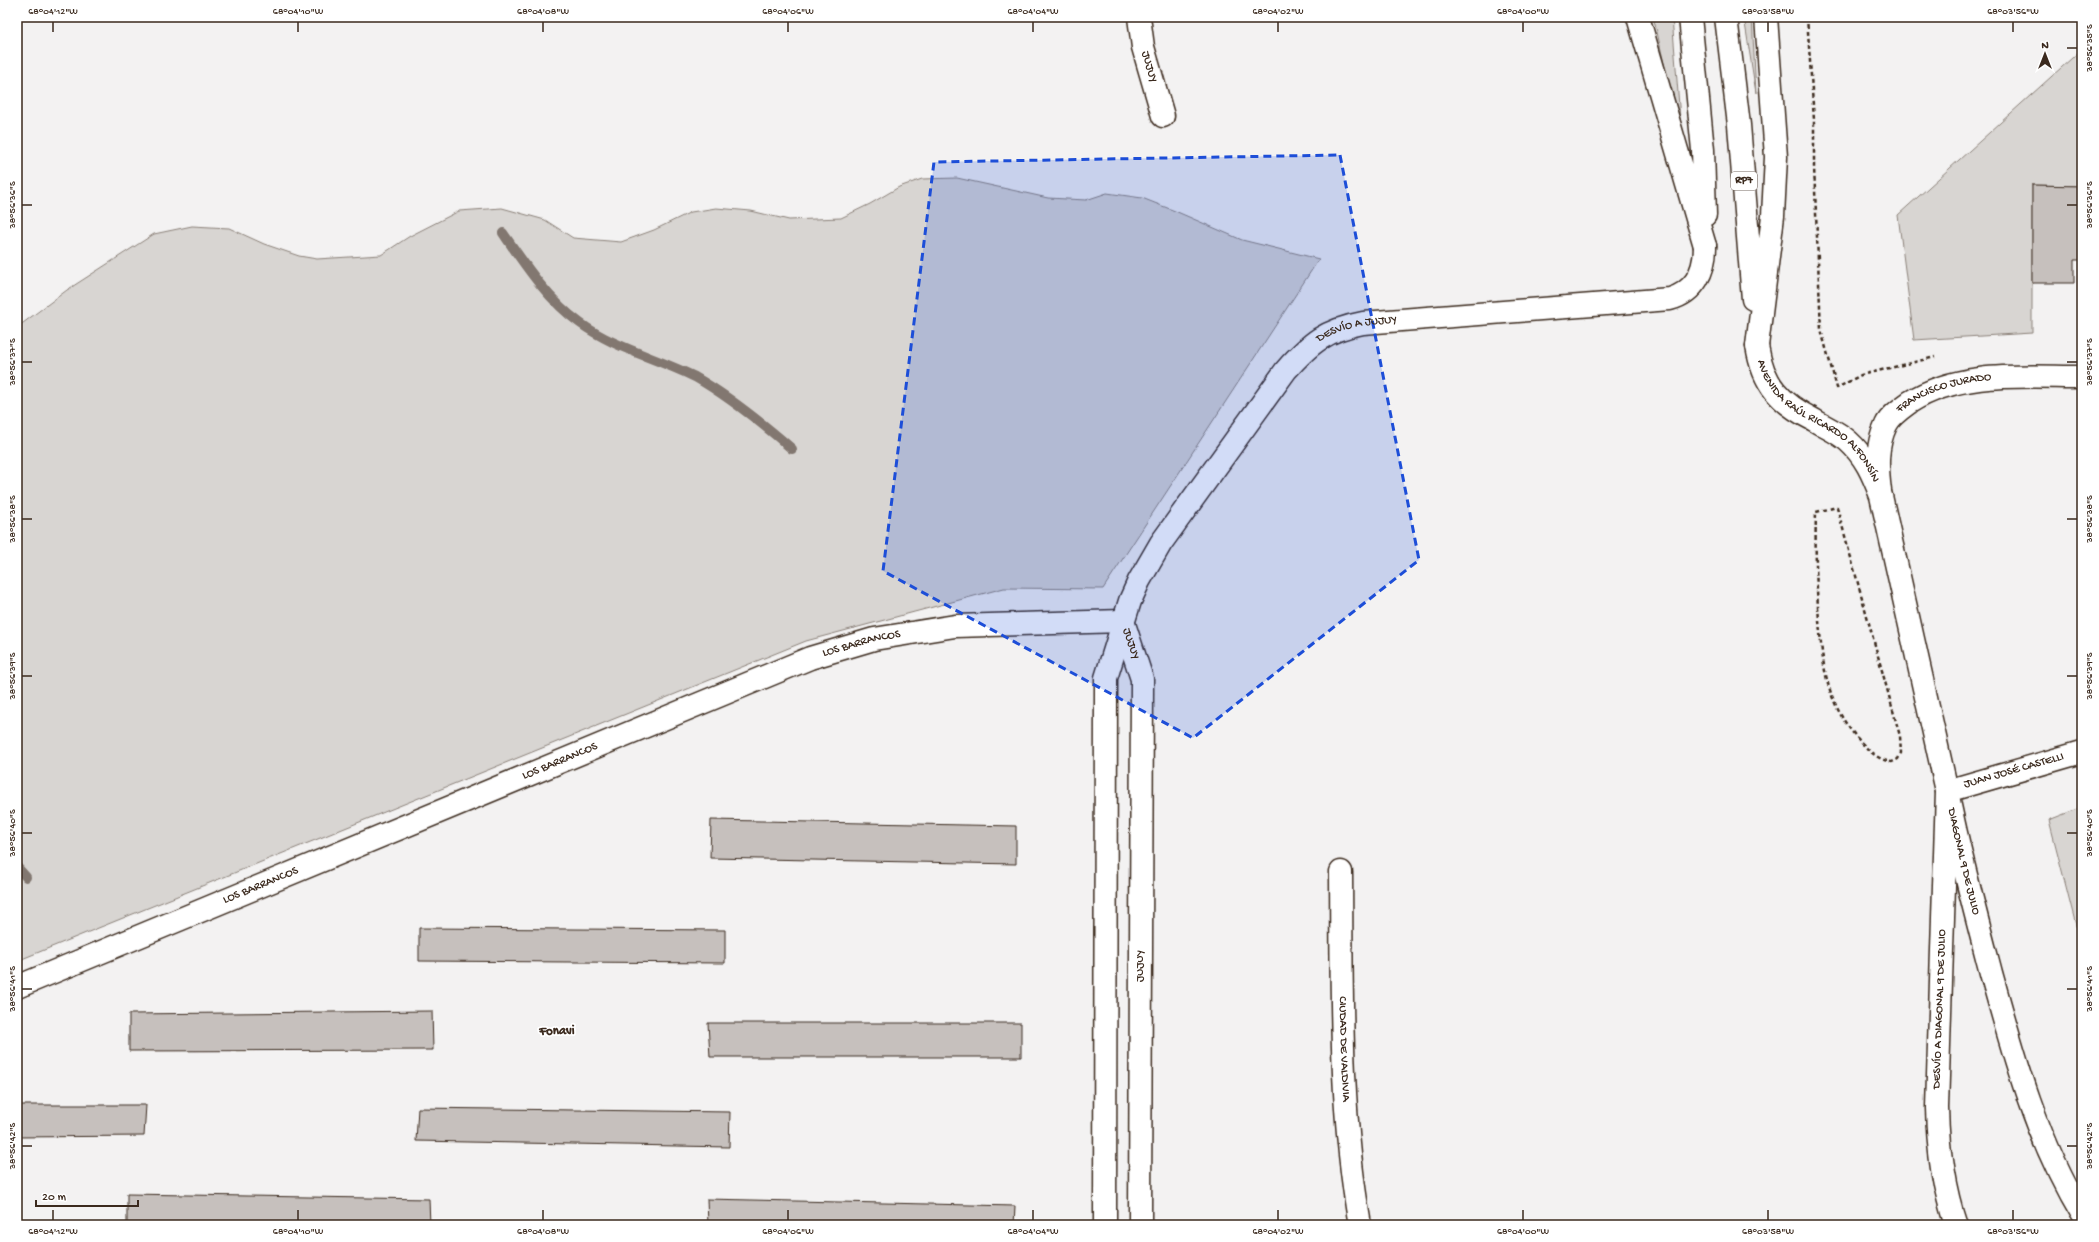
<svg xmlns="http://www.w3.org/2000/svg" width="2099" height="1242" viewBox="0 0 2099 1242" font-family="'Gochi Hand',sans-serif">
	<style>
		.green { fill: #d8d5d2; stroke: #8a8078 }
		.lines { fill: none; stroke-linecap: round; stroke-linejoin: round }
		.stream { stroke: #827770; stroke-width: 10 }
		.building { fill: #c6c0bd; stroke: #3b2a1e }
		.minor-casing { stroke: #3b2a1e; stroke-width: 25 }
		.primary-casing { stroke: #3b2a1e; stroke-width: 25 }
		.motorway-casing { stroke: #3b2a1e; stroke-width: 25 }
		.path { stroke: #3b2a1e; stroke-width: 2.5; stroke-dasharray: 4 3; stroke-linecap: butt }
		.minor { stroke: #fff; stroke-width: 22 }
		.primary { stroke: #fff; stroke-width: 22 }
		.motorway { stroke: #fff; stroke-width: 22 }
		.marked { fill: #1d4ed8; fill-opacity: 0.2; stroke: #1d4ed8; stroke-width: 3; stroke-dasharray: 8 5; stroke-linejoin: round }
		.ticks { fill: none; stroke: #3b2a1e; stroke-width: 1.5 }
		.labels { text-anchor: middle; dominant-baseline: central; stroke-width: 3.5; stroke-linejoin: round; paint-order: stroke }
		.shield { fill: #fff; stroke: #766a62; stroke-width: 1 }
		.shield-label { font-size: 11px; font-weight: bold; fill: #3b2a1e }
		.street-label { font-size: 12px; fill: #3b2a1e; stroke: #fff }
		.neighbourhood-label { font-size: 13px; font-weight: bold; fill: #3b2a1e; stroke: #fff }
		.neatline { fill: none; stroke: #3b2a1e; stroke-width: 1.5 }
		.ticks-label { font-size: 10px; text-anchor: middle; fill: #3b2a1e }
	</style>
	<rect width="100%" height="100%" fill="#f3f2f2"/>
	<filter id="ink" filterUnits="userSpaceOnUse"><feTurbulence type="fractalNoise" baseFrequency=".025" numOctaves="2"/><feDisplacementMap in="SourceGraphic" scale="8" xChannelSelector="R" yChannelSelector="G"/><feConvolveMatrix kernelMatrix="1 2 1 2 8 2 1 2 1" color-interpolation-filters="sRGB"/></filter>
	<g filter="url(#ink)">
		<!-- green -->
		<path class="green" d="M1653,17h19l10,127 -25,-112z
			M1744,17h8l4,76z
			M2082,49v137l-50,-1v148l-118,7 -16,-125z
			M957,178l91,20 38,2 21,-7 35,5 33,13 67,29 77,19 -216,330 -99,-1 -198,53 -789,320v-633l2,-2 48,-36 87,-56 38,-8 37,2 35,16 35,12 18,3 64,-4 29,-19 49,-25 43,-3 43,12 28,18 48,4 33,-12 37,-18 25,-4 35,3 38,9 52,-2 29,-14 29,-17 23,-8z
			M2082,807v142l-33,-129z"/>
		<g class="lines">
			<!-- stream -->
			<path class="stream" d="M503,233c22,32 45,67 77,90 34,25 77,35 115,54 35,20 67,46 97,72
				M17,867l9,10"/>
		</g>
		<!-- building -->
		<path class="building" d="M2032,185l50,1v74h-8v23h-42z
			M711,820l305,6v38l-306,-6z
			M419,928l306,2v33l-306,-2z
			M432,1011l1,39 -304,1v-37z
			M708,1023h313v34h-311z
			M17,1105h129l-2,31 -127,1z
			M418,1108l312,4 -1,35 -313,-6z
			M127,1194l302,5 1,26h-303z
			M707,1199l308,7 -1,19h-306z"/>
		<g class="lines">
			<!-- minor casing -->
			<g class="minor-casing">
				<g id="minor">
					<path id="s1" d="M1139,17l4,30 20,69"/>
					<path id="s2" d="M1880,491c-3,-23 -4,-45 6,-66 4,-9 16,-17 24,-23 50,-32 115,-25 172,-25"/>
					<path id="s3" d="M2082,752l-135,39c12,61 28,121 44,182 23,83 46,168 91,242"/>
					<path id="s4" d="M1341,872c1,117 -2,237 19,353"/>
					<path id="s5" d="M17,987l793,-329 64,-19 81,-13 168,-5"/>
				</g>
			</g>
			<!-- primary casing -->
			<g class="primary-casing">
				<g id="primary">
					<path id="s6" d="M1757,346c6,38 23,57 57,74 11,7 24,12 34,21 17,15 25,34 33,55l66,295 -10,317c1,40 6,79 19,117"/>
					<path id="s7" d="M1123,621l19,58 -2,546"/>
					<path id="s8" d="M1105,1225l1,-547 24,-77 9,-20 22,-38 125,-173c25,-28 40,-40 77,-47l307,-24c25,-7 35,-28 35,-53"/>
				</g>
			</g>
			<!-- motorway casing -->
			<g class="motorway-casing">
				<path id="motorway" d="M1638,17l67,229
					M1690,17l13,133 2,65
					M1726,17l13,108 14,174
					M1757,346l16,-130 3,-59 -10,-140"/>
			</g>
			<!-- path -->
			<path class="path" d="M1807,17l7,103v47l7,163 16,58 24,-13 74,-18
				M1837,507l63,229 1,17 -3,6 -6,3c-14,-2 -23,-11 -32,-21 -37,-40 -38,-83 -42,-134 -2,-32 -3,-63 -2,-95z"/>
			<!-- minor -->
			<use href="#minor" class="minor"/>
			<!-- primary -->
			<use href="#primary" class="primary"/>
			<!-- motorway -->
			<use href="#motorway" class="motorway"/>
		</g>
	</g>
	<!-- marked area -->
	<path class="marked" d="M1340,155l79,405 -226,178 -310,-167 51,-409z"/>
	<!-- ticks -->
	<path class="ticks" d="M53,22v10M298,22v10M543,22v10M788,22v10M1033,22v10M1278,22v10M1523,22v10M1768,22v10M2013,22v10M2067,48h10M22,205h10M2067,205h10M22,362h10M2067,362h10M22,519h10M2067,519h10M22,676h10M2067,676h10M22,833h10M2067,833h10M22,989h10M2067,989h10M22,1146h10M2067,1146h10M53,1210v10M298,1210v10M543,1210v10M788,1210v10M1033,1210v10M1278,1210v10M1523,1210v10M1768,1210v10M2013,1210v10"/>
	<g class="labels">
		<!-- shield labels -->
		<rect class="shield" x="1731" y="172" width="26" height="18" rx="3"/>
		<g class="shield-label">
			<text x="1744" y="181">RP7</text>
		</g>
		<!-- street labels -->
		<g class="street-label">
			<text stroke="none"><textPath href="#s1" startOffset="51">JUJUY</textPath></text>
			<text stroke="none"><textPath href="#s8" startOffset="992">DESVÍO A JUJUY</textPath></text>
			<text stroke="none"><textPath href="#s2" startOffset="136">FRANCISCO JURADO</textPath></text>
			<text stroke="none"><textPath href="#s6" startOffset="101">AVENIDA RAÚL RICARDO ALFONSÍN</textPath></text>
			<text stroke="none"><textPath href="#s7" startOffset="24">JUJUY</textPath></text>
			<text stroke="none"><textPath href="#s5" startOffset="912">LOS BARRANCOS</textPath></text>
			<text stroke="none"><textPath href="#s5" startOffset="588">LOS BARRANCOS</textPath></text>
			<text transform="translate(2014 771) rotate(-16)">JUAN JOSÉ CASTELLI</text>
			<text stroke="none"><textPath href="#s3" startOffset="213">DIAGONAL 9 DE JULIO</textPath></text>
			<text stroke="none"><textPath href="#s5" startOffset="264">LOS BARRANCOS</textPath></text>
			<text transform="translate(1141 966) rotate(-90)">JUJUY</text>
			<text transform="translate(1940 1009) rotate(-88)">DESVÍO A DIAGONAL 9 DE JULIO</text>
			<text stroke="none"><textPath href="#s4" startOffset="177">CIUDAD DE VALDIVIA</textPath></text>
		</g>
		<!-- neighbourhood labels -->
		<g class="neighbourhood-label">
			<text x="557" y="1031">Fonavi</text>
		</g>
	</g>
	<!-- margin -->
	<rect width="2099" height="1242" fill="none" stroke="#fff" stroke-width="44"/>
	<!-- north arrow -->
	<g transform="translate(2045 54)" stroke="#ffffff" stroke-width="3" paint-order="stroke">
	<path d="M0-3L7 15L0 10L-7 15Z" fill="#3b2a1e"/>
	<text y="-6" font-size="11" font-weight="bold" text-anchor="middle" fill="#3b2a1e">N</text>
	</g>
	<!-- scale -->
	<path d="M36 1200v6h102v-6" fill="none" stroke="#3b2a1e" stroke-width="2"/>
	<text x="42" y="1200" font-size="12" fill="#3b2a1e" stroke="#ffffff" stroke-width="3" paint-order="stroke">20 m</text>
	<rect x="22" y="22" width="2055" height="1198" class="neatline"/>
	<g class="ticks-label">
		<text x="53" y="14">68°04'12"W</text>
		<text x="298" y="14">68°04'10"W</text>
		<text x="543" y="14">68°04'08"W</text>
		<text x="788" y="14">68°04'06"W</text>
		<text x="1033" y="14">68°04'04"W</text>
		<text x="1278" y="14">68°04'02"W</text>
		<text x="1523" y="14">68°04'00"W</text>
		<text x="1768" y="14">68°03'58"W</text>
		<text x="2013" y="14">68°03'56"W</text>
		<text transform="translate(2088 48) rotate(-90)" y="4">38°56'35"S</text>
		<text transform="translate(11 205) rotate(-90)" y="4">38°56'36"S</text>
		<text transform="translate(2088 205) rotate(-90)" y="4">38°56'36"S</text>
		<text transform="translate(11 362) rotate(-90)" y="4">38°56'37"S</text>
		<text transform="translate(2088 362) rotate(-90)" y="4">38°56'37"S</text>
		<text transform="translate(11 519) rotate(-90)" y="4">38°56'38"S</text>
		<text transform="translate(2088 519) rotate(-90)" y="4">38°56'38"S</text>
		<text transform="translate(11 676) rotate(-90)" y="4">38°56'39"S</text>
		<text transform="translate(2088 676) rotate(-90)" y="4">38°56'39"S</text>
		<text transform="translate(11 833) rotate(-90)" y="4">38°56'40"S</text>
		<text transform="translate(2088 833) rotate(-90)" y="4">38°56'40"S</text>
		<text transform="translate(11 989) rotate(-90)" y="4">38°56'41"S</text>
		<text transform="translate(2088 989) rotate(-90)" y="4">38°56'41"S</text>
		<text transform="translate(11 1146) rotate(-90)" y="4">38°56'42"S</text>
		<text transform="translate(2088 1146) rotate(-90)" y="4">38°56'42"S</text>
		<text x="53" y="1234">68°04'12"W</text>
		<text x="298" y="1234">68°04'10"W</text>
		<text x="543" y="1234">68°04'08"W</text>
		<text x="788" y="1234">68°04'06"W</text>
		<text x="1033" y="1234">68°04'04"W</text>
		<text x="1278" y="1234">68°04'02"W</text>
		<text x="1523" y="1234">68°04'00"W</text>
		<text x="1768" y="1234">68°03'58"W</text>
		<text x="2013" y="1234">68°03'56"W</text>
	</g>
</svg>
